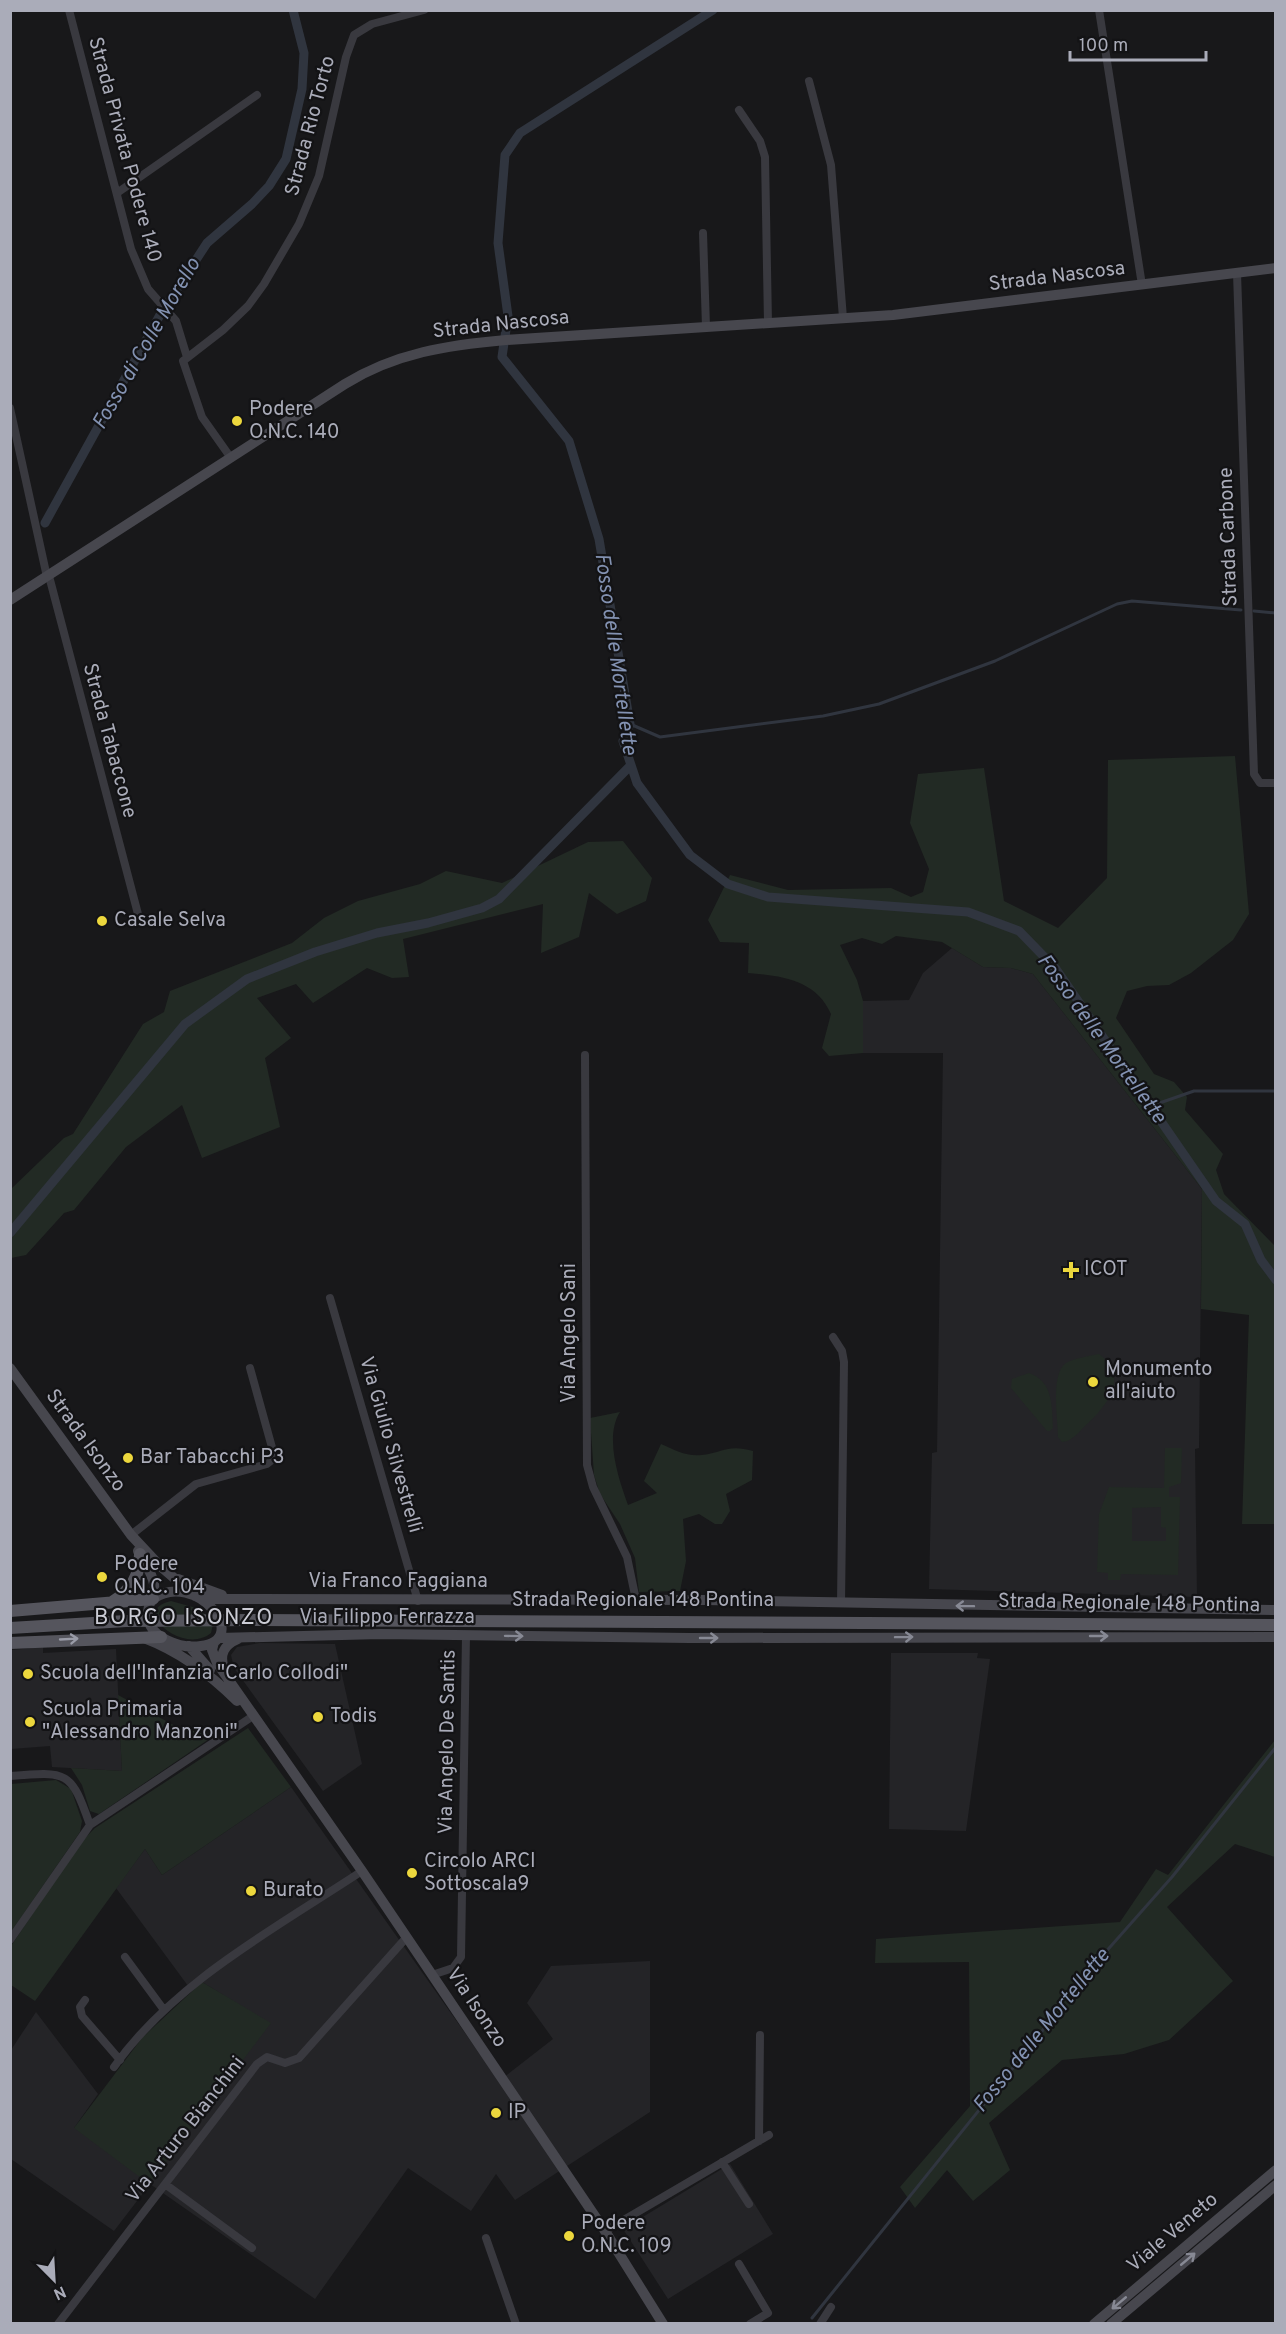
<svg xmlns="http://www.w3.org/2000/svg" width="1286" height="2334" viewBox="0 0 1286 2334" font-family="Overpass,sans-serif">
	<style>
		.built { fill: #242427 }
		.green { fill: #222a24; fill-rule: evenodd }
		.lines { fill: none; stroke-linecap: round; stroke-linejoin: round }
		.stream { stroke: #30353f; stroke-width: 3 }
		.canal { stroke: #30353f; stroke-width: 9 }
		.street { stroke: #39393f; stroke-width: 8 }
		.secondary { stroke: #47474e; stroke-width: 10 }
		.primary { stroke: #55555d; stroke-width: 12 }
		.oneway { stroke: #878994 }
		.oneway2 { stroke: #999ba7 }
		.poi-dot { fill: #ecd73d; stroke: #131315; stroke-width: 2 }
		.labels { text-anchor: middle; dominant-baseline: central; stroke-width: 4.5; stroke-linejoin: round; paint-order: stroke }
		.street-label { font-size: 20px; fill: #aaacb9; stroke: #131315 }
		.poi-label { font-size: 20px; fill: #aaacb9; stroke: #131315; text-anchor: start }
		.water-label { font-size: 21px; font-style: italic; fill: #8392b2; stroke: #131315 }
		.quarter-label { font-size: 22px; letter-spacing: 1.5px; fill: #cbccd5; stroke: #131315 }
	</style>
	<rect width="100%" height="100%" fill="#18181a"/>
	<!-- built -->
	<path class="built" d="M952,948l31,19 28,1 22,6 169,215 -3,259 -4,1 2,148 -268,-8 3,-136 5,-1 6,-399h-80v-52l46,-1 14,-27z
		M260,1643l75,1 27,120 -39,27 -89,-123 -3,-13 6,-8z
		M43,1647v6l73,-4 6,122 -70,-4 -2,-21 -39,3v-99z
		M891,1653h87l-1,5 13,1 -24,172 -77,-2z
		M291,1787l208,294 54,-42 -26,-36 24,-37 99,-5v151l-135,88 -19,-26 -25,37 -63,-43 -93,131 -165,-115 -36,47 -103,-72v-109l25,-38 62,82 -24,34 196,-104 -68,-42 -11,8 -75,-102 29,-39 17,26z
		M730,2164l43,70 -105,65 -45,-70z"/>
	<!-- green -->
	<path class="green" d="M1235,756l14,158 -16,26 -42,33 -22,12 -22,1 -20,5 -11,27 38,56 20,8 13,15 -2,13 38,44 -7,16 8,24 51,52v278h-33l7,-209 -48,-6 1,-120 -169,-215 -22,-6 -28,-1 -41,-25 -46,-6 -14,8 -20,-6 -22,7 17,35 6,21v52l-34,3 -7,-8 9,-34c-15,-34 -49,-38 -83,-41l1,-30 -29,-1 -12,-22 22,-45 58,15 103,-2 20,9 12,-5 6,-23 -19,-46 8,-49 66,-6 20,133 54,27 49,-50 1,-118z
		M623,841l29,37 -6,23 -29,13 -28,-21 -10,44 -38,16 2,-49 -140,35 6,38 -17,1 -25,-10 -54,35 -17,-19 -39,14 34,40 -26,20 15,69 -78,31 -20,-53 -56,42 -52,63 -10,3 -38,42 -15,3v-69l53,-51 9,-4 70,-110 21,-12 6,-21 122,-48 32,-25 34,-17 62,-17 26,-13 56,12 86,-41z
		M1099,1354c32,23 7,53 -15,73 -6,6 -13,15 -22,15l-4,-5c0,-18 -8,-63 8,-74 9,-5 23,-7 33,-9z
		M1029,1373c24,8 23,33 24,55l-3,3h-3l-36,-43 1,-9z
		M620,1412c-16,25 -1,68 8,93l29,-12 -13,-12 17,-37c14,6 26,13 41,11 23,-3 26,-11 51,-4l-1,29 -26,14 4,17 -8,13h-7l-16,-10 -16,5 3,42 -6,30 -41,1 -4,-34 -15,-34 -20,-30 -6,-19 -4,-57z
		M1165,1448h17l-1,35 -12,4v10h11l-2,78 -57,-1 -1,6h-12v-7l-11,-1 2,-58 10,-27 55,1zM1161,1507v20l5,1v13h-34v-33z
		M171,1601l29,8 13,15 -2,9c-17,14 -44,3 -55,-14 -2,-12 4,-15 15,-18z
		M118,1695l61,33 36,7 -116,79 -9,-3 -8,-26 -11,-17 51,3z
		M248,1728l43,59 -129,88 -17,-26 -110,152 -24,-16v-39l70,-104 14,-14z
		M1275,1740v117l-40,-13 -68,63 66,74 -64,59 -45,14 -62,6 -73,63 21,47 -37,31 -26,-31 -32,38 -15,-21 70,-81 -1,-144 -94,1 1,-24 244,-17 36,-53 12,6z
		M56,1780l15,9 11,32 -2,11 -69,100v-148z
		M202,1982l69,41 -122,161 -75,-56 68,-90z"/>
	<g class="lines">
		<!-- stream -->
		<path class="stream" d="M1254,611l22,2
			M630,724l30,13 163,-21 56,-12 116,-43 122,-57 15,-3 109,9
			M1151,1106l43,-15h82
			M812,2318l229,-285 16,-26 115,-130 104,-130"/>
		<!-- canal -->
		<path class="canal" d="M713,10l-193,123 -15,22 -7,88 10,73 -6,41 67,84 30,98 31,185 -7,17 14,42 53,72 38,29 40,13 200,15 51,19 37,38 160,232 29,23 16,36 15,20
			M45,523l115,-208 47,-72 45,-39 17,-18 17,-27 16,-70 2,-36 -11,-43
			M10,1233l175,-209 62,-45 68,-27 62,-19 51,-10 54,-15 17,-9 132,-134"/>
		<!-- street -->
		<path class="street" d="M69,10l62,239 17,40 28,32 11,36
			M1099,10l43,275
			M809,81l22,84 12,153
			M739,110l21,31 5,16 3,166
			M117,193l140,-98
			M703,233l3,94
			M1237,273l17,501 6,9h16
			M10,408l37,169
			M231,458l-29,-41 -19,-56 40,-31 25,-24 16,-22 35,-60 20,-48 27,-119 8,-22 18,-11 52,-14
			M49,576l89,338
			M585,1055l2,410 6,22 34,70 9,43
			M330,1298l88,303
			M833,1337l9,14 2,11 -3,241
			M131,1535l65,-51 71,-20 5,-4 1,-9 -23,-83
			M10,1776c58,-5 61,-5 80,49
			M10,1940l80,-115 163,-109
			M125,1957l39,53
			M432,1975l21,-7 8,-11 5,-322
			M85,2000l-5,7 2,9 38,44
			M114,2067c60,-85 162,-139 248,-196
			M759,2141l1,-106
			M722,2162l27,42
			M165,2184l87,64
			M605,2231l164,-96
			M486,2238l30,86
			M739,2264l29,49 -18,11
			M58,2324l199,-260 10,-7 18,6 14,-5 107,-120
			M820,2324l11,-17"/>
		<!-- secondary -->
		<path class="secondary" d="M10,600l335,-216c50,-31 103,-39 161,-44l387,-25 383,-47
			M10,1368l121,167 28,30 36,31
			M138,1551c6,11 14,21 16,33 2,12 -7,19 -6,31 0,23 33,34 53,31 52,-7 -6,-77 -48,-47
			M178,1579l44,16
			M203,1599l501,1 572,10
			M144,1638c37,14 66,36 93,63
			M219,1638l162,-4 309,4 586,-1
			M214,1642l-2,8 5,13 145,208 243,360 58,93
			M189,1646l21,24
			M224,1669c-5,-15 0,-24 14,-30
			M1094,2324l182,-154
			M1111,2324l165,-139"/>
		<!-- primary -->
		<path class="primary" d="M112,1602c19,-12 28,-26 28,-48
			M10,1611l143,-12
			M10,1628l116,-7 126,-1 1024,5
			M10,1643l151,-6"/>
	</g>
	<!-- one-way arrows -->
	<defs><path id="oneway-shaft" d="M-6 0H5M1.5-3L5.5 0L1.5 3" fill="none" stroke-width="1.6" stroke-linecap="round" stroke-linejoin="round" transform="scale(1.5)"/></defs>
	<g class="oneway">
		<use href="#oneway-shaft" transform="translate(965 1606) rotate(-179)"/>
		<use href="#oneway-shaft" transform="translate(514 1636) rotate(1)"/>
		<use href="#oneway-shaft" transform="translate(1099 1636)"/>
		<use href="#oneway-shaft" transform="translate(904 1637) rotate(-1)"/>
		<use href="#oneway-shaft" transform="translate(709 1638)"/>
		<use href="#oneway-shaft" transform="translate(1188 2259) rotate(-40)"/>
		<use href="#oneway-shaft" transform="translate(1119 2303) rotate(140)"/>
	</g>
	<use class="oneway2" href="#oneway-shaft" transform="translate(69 1639) rotate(-3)"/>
	<!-- markers -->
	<g class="poi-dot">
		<circle cx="237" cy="421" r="6"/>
		<circle cx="102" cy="921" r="6"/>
		<path d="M1068 1261h6v6h6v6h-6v6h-6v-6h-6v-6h6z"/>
		<circle cx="1093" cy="1382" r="6"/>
		<circle cx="128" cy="1458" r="6"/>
		<circle cx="102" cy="1577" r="6"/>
		<circle cx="28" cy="1674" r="6"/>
		<circle cx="318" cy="1717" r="6"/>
		<circle cx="30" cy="1722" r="6"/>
		<circle cx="412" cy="1873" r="6"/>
		<circle cx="251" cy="1891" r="6"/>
		<circle cx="496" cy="2113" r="6"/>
		<circle cx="569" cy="2236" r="6"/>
	</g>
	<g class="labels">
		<!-- street labels -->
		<g class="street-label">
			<text transform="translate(311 126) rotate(-75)">Strada Rio Torto</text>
			<text transform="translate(124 150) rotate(75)">Strada Privata Podere 140</text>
			<text transform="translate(1057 277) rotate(-7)">Strada Nascosa</text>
			<text transform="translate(501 325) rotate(-6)">Strada Nascosa</text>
			<text transform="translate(1229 537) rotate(-92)">Strada Carbone</text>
			<text transform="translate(109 741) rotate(75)">Strada Tabaccone</text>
			<text transform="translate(570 1333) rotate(-90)">Via Angelo Sani</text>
			<text transform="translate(85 1441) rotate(54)">Strada Isonzo</text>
			<text transform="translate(390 1445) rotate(74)">Via Giulio Silvestrelli</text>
			<text x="398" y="1582">Via Franco Faggiana</text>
			<text x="643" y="1601">Strada Regionale 148 Pontina</text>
			<text transform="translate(1129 1604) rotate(1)">Strada Regionale 148 Pontina</text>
			<text x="387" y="1618">Via Filippo Ferrazza</text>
			<text transform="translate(448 1742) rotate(-89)">Via Angelo De Santis</text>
			<text transform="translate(476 2008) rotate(56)">Via Isonzo</text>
			<text transform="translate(186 2130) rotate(-52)">Via Arturo Bianchini</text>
			<text transform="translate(1173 2233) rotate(-40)">Viale Veneto</text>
		</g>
		<!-- poi labels -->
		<g class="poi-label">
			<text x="249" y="410">Podere<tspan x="249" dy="23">O.N.C. 140</tspan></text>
			<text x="114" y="921">Casale Selva</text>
			<text x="1084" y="1270">ICOT</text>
			<text x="1105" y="1370">Monumento<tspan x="1105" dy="23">all'aiuto</tspan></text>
			<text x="140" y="1458">Bar Tabacchi P3</text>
			<text x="114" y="1565">Podere<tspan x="114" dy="23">O.N.C. 104</tspan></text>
			<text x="40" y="1674">Scuola dell'Infanzia "Carlo Collodi"</text>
			<text x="42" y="1710">Scuola Primaria<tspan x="42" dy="23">"Alessandro Manzoni"</tspan></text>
			<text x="330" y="1717">Todis</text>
			<text x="424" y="1862">Circolo ARCI<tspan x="424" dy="23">Sottoscala9</tspan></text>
			<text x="263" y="1891">Burato</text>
			<text x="508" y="2113">IP</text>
			<text x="581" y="2224">Podere<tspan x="581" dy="23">O.N.C. 109</tspan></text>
		</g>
		<!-- water labels -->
		<g class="water-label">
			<text transform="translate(147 344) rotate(-60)">Fosso di Colle Morello</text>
			<text transform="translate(615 654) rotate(82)">Fosso delle Mortellette</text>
			<text transform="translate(1101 1039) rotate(54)">Fosso delle Mortellette</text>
			<text transform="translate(1042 2031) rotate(-51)">Fosso delle Mortellette</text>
		</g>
		<!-- quarter labels -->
		<g class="quarter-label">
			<text x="184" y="1618">BORGO ISONZO</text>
		</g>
	</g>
	<!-- border -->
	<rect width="1286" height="2334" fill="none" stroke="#aaacb9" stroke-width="24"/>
	<!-- north arrow -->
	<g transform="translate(54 2280) rotate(156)" stroke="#131315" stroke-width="4.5" paint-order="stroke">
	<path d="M0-4.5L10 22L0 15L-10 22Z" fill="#aaacb9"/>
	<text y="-9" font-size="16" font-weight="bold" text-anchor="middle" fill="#aaacb9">N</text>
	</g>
	<!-- scale -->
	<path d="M1070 51v9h136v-9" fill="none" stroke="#aaacb9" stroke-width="3"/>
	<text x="1079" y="51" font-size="18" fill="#aaacb9" stroke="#131315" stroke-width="4.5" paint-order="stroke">100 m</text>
</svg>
